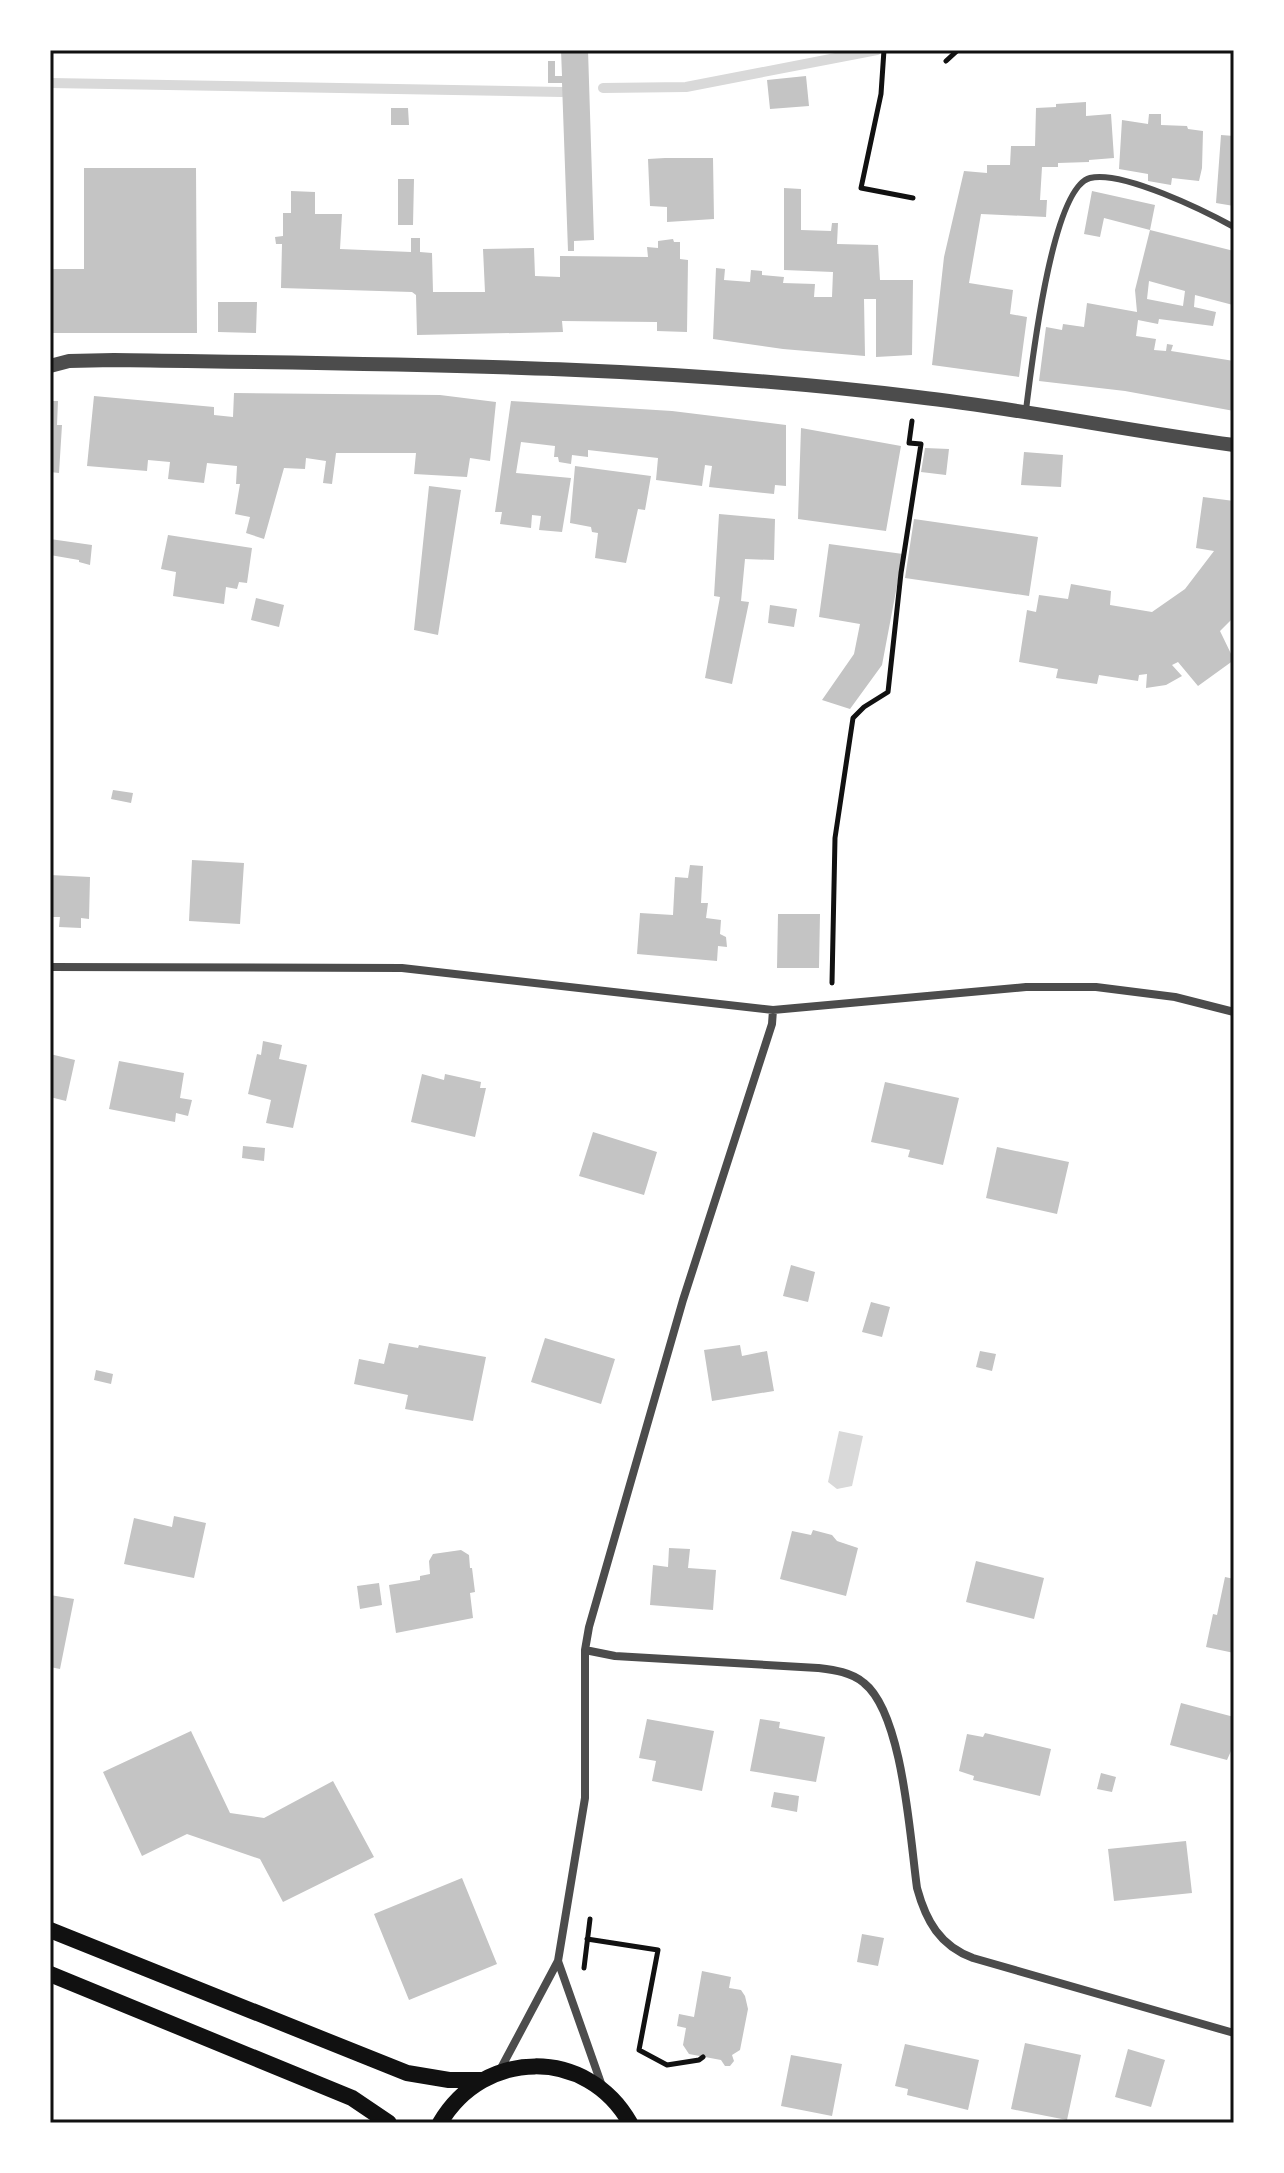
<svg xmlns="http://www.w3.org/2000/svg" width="1284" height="2173" viewBox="0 0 1284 2173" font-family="'Source Sans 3',sans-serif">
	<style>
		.water { fill: #d9d9d9 }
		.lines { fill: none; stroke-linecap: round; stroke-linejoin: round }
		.stream { stroke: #d9d9d9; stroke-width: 10 }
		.building { fill: #c4c4c4; fill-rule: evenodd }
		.path { stroke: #111; stroke-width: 5 }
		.service { stroke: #4c4c4c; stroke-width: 6 }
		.minor { stroke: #4c4c4c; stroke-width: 8 }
		.tertiary { stroke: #4c4c4c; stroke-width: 14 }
		.secondary { stroke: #111; stroke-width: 16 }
		.neatline { fill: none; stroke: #111; stroke-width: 3 }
	</style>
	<rect width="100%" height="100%" fill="#fff"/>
	<!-- water -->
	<path class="water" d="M839,1431l24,5 -11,50 -15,3 -9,-7z"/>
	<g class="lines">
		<!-- stream -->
		<path class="stream" d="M50,83l512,9
			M603,88l83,-1 191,-37"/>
	</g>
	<!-- building -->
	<path class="building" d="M561,50h27l6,190 -20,1v10h-6l-6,-168h-14v-22h7v15h7z
		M806,76l3,30 -39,3 -3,-29z
		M1086,102v14l25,-2 3,44 -25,2v2l-31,1v4h-16l-2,33h7l-1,17 -65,-3 -12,69 44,7 -3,24 17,3 -8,60 -87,-12 12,-108 20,-86 23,2v-8h23l1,-19h24l1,-38 20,-1v-3z
		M391,108h17l1,17h-18z
		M1149,114h12v11l26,1 1,3 15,2 -1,37 -3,13 -27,-3 -1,7 -23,-4v-7l-29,-5 3,-49 26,4z
		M1221,135l13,1v70l-18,-3z
		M665,158h48l1,61 -47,3v-15l-17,-1 -2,-47z
		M84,168h112l1,165h-147v-64h34z
		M398,179h16l-1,46h-15z
		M784,188l17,1v41l30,1 1,-8h6l-1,21 41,1 2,35h33l-1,75 -36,2v-58h-12l1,57 -82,-7 -70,-10 3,-71 9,1 -1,11 26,2 1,-12 11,1v4l22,2 -1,6 32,1 -1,13h18l1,-25 -49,-2z
		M291,191l24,1v22h27l-2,35 71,3v-14h9v14l12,1 1,39h52l-2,-43 51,-1 1,28 25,1v-21l88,1 -1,-10 11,1v-7l15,-2 1,3h6v17l8,1 -1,72 -30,-1v-9l-95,-1 1,11 -146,3 -1,-40 -4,-3 -131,-4 1,-44h-6l-1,-7 8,-1v-23h8z
		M1092,191l63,14 -5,25 -46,-12 -4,19 -16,-3z
		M1150,230l84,21 -1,54 -38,-10 -1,12 22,5 -3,14 -54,-7 -1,5 -20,-4 -2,16 20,3 -2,11 12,1 1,-7 6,1 -2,6 63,10v50l-109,-20 -86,-10 7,-54 16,3 1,-6 21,3 3,-24 50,9 -2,-22zM1149,281l36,10 -2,15 -36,-7z
		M218,302h39l-1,31 -38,-1z
		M234,393l206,2 56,7 -6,59 -20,-3 -3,19 -53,-3 2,-21h-80l-4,31 -9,-1 3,-22 -20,-3 -1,11 -21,-1 -20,71 -18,-6 4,-16 -15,-3 5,-30h-4l1,-18 -30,-3 -3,20 -36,-4 2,-17 -22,-2 -1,11 -60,-5 7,-70 120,11v8l19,2z
		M50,401h8l-1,24h5l-3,48 -9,-1z
		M511,401l161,10 114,14v61l-11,-1 -1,9 -65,-7 3,-21 -7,-1 -3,21 -46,-6 2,-22 -70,-8v7l-16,-2 -1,9 -12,-2 -1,-5h-4l1,-11 -34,-4 -5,31 55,5 -9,54 -23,-2 2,-14 -9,-1 -1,13 -31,-4 2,-12h-7z
		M801,428l100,18 -15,85 -88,-12z
		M925,448l24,1 -3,26 -25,-3z
		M1024,452l39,3 -2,32 -40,-2z
		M575,466l76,10 -6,34 -7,-1 -12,54 -31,-5 3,-25 -6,-1 -1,-5 -21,-4z
		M429,486l32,4 -23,145 -24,-5z
		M1203,497l31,4v116l-14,14 14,29 -36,26 -20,-24 -6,3 10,11 -16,9 -20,3 1,-14 -8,1 -1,6 -39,-6 -2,9 -41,-6 2,-9 -39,-7 8,-52 9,2 3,-17 29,4 3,-15 40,7 -1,14 42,7 33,-23 29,-38 -18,-3z
		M719,514l56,5 -1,41 -29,-1 -4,42 8,1 -17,82 -27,-6 15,-81 -6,-1z
		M914,519l124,18 -9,59 -124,-18z
		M168,535l84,13 -5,35 -8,-1 -2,7 -11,-2 -2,17 -51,-8 3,-24 -15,-3z
		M50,539l42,6 -2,20 -11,-3v-2l-29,-5z
		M829,544l74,10 -21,111 -32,44 -28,-9 32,-46 6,-30 -41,-7z
		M256,598l28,7 -5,22 -28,-7z
		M770,605l27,4 -3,18 -26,-4z
		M113,790l20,3 -2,10 -20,-4z
		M192,860l52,3 -4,61 -51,-3z
		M690,865l13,1 -2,37h7l-2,15 15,2 -1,14 6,3 1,10 -9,-1 -1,15 -80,-7 3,-41 33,2 2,-38 13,1z
		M50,875l40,2 -1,42 -8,-1v10l-22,-1 1,-10h-10z
		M778,914h42l-1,54h-42z
		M263,1041l19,4 -3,14 28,6 -14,63 -27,-5 5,-23 -23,-6 9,-40 4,1z
		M50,1054l25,6 -9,41 -16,-4z
		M119,1061l65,12 -4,25 12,2 -4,16 -12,-3 -1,9 -66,-13z
		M422,1074l22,6 1,-6 36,8 -1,6h6l-11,49 -64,-15z
		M885,1082l74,16 -16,67 -35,-8 2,-7 -39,-8z
		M593,1132l64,20 -13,43 -65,-19z
		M243,1146l22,2 -1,13 -22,-3z
		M997,1147l72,15 -12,52 -71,-16z
		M791,1265l24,7 -7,30 -25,-6z
		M871,1302l19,5 -8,30 -20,-5z
		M545,1338l70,21 -14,45 -70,-22z
		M389,1343l29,5 1,-3 67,12 -13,64 -68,-12 3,-14 -54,-11 5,-25 25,5z
		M740,1345l2,11 25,-5 7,40 -62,10 -8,-51z
		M980,1351l16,3 -4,17 -16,-4z
		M96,1370l17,4 -2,10 -17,-4z
		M174,1516l32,7 -12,55 -70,-14 10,-46 38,9z
		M813,1530l19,5 5,6 21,7 -12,48 -66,-17 12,-48 19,4z
		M669,1548l21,1 -2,19 28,2 -3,40 -63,-5 3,-40 15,2z
		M461,1550l8,5 1,13h2l3,24 -5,1 3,25 -77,15 -7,-48 31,-5v-4l10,-2 -1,-13 4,-7z
		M976,1561l68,17 -10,41 -68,-17z
		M1225,1577l9,2v74l-28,-6 7,-33 4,1z
		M379,1583l3,22 -22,4 -3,-23z
		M50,1595l24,4 -14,70 -10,-2z
		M1181,1703l53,14v35l-3,-1 -4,9 -57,-15z
		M647,1719l67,12 -12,60 -50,-10 4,-20 -17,-3z
		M760,1719l20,3 -1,6 46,9 -9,45 -66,-11z
		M191,1731l39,82 34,5 69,-37 41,76 -91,45 -23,-43 -73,-25 -45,22 -39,-84z
		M985,1733l66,16 -11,47 -67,-16 1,-4 -15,-5 8,-37 16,3z
		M1101,1773l15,4 -4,15 -15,-3z
		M774,1792l25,4 -2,16 -26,-5z
		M1186,1841l6,52 -78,8 -6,-52z
		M462,1878l35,86 -88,36 -35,-86z
		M862,1934l22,4 -6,28 -21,-4z
		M702,1971l29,6 -2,11 12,2 4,6 3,13 -8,41 -8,5 2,6 -4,5h-5l-4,-6 -32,-6 -6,-9 3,-17 -9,-2 2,-12 15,3z
		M1025,2043l56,12 -14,65 -56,-11z
		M905,2044l74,16 -11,50 -61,-15 1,-6 -13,-3z
		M1128,2049l37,11 -14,47 -36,-10z
		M791,2055l51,9 -10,52 -51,-10z"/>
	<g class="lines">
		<!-- path -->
		<path class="path" d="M884,50l-3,44 -20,94 52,10
			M946,61l12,-11
			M832,983l3,-145 18,-120 11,-11 24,-15 13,-119 20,-129 -12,-1 3,-22
			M587,1939l71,11 -19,100 28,15 32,-5 4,-3
			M584,1968l6,-49"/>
		<!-- service -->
		<path class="service" d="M1026,410c5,-39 25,-222 64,-232 32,-8 115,33 144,49"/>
		<!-- minor -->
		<path class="minor" d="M50,967l352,1 371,42 253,-23h70l79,10 59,15
			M585,1650l30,6 203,12c16,2 33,4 46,15 39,31 46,155 53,205 9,33 23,58 56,70l261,75
			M558,1961l44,125
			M499,2072l59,-111 27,-163v-148l4,-23 94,-327 89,-276 1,-14"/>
		<!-- tertiary -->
		<path class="tertiary" d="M50,366l19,-5 45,-1c268,4 536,4 803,37 106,12 211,34 317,48"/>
		<!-- secondary -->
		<path class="secondary" d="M50,1930l357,143 42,7h32
			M50,1974l302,124 37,25
			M440,2123c44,-75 147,-76 190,0"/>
	</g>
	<!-- border -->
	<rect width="1284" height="2173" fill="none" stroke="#ffffff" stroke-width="104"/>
	<rect x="52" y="52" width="1180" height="2069" class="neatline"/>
</svg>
